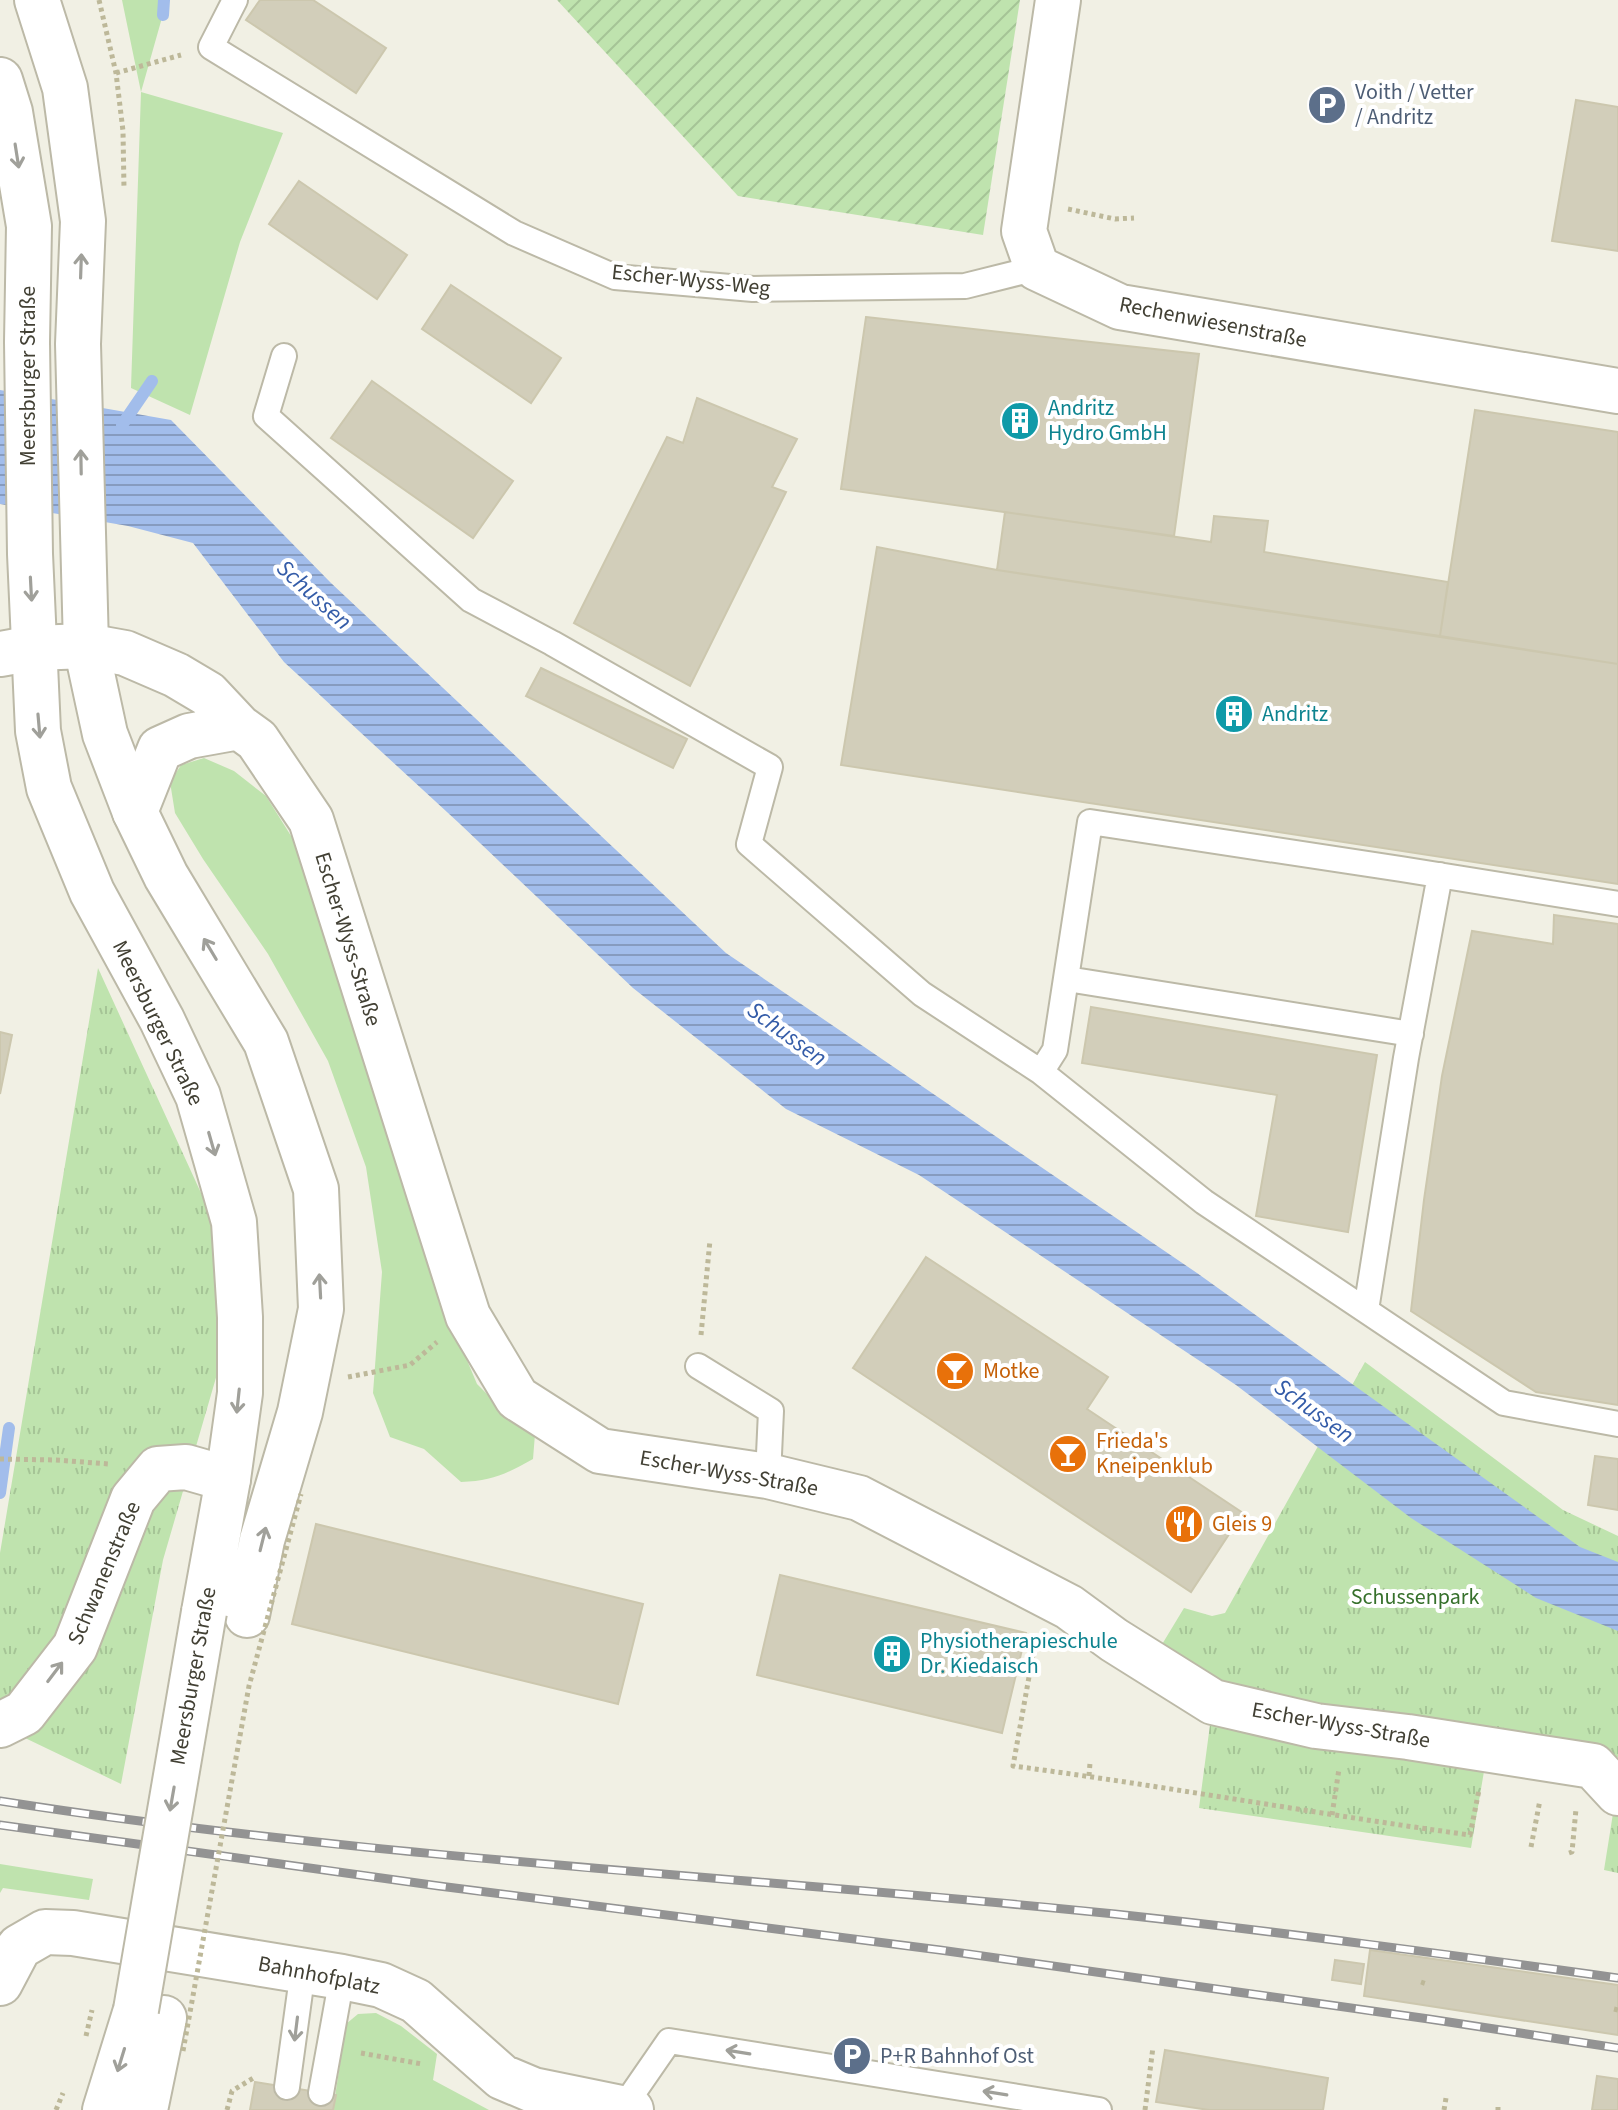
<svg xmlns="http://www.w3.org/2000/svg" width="1618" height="2110" viewBox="0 0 1618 2110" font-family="'Source Sans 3',sans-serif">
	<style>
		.grass { fill: #bfe3ae }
		.park { fill: url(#park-tufts) }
		.garden { fill: url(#garden-furrows) }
		.water { fill: url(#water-rules) }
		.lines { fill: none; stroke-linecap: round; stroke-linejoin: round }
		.stream { stroke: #a2bdeb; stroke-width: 12 }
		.building { fill: #d2ceba; stroke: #ccc7ae; stroke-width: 2 }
		.service-casing { stroke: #bcb9a7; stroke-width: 28 }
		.minor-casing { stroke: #bcb9a7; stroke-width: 48 }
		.tertiary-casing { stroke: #bcb9a7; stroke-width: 48 }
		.path { stroke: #bdb899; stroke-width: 5; stroke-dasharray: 4 4; stroke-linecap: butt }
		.service { stroke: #fff; stroke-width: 24 }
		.minor { stroke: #fff; stroke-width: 44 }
		.tertiary { stroke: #fff; stroke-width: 44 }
		.rail-casing { stroke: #939393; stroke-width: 9 }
		.rail { stroke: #fff; stroke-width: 6; stroke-dasharray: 18; stroke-linecap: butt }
		.tertiary-bridge-casing { stroke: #bcb9a7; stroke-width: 48; stroke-linecap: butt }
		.path-bridge { stroke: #bdb899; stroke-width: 5; stroke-dasharray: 4 4; stroke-linecap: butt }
		.tertiary-bridge { stroke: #fff; stroke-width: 44 }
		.oneway { stroke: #a0a09a }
		.labels { text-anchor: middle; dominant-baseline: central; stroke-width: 8; stroke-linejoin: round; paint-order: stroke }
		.service-label { font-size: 22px; fill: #4e5e75; stroke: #fff; text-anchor: start }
		.street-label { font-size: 22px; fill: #424034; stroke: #fff }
		.culture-label { font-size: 22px; fill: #0d838f; stroke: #fff; text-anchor: start }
		.food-label { font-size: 22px; fill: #c56008; stroke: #fff; text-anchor: start }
		.park-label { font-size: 22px; fill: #36702b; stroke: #fff }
		.water-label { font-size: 24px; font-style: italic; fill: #345ca8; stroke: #fff }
	</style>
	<defs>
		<pattern id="park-tufts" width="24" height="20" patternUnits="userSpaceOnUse" patternTransform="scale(2)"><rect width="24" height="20" fill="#bfe3ae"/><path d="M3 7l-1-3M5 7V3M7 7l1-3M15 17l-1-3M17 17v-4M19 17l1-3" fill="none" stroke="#a5c496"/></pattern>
		<pattern id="garden-furrows" width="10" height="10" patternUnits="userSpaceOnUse" patternTransform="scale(2)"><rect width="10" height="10" fill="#bfe3ae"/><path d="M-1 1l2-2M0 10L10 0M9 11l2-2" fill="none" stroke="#a5c496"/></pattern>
		<pattern id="water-rules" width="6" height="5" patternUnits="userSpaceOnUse" patternTransform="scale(2)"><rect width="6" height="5" fill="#a2bdeb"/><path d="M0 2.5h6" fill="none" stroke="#869bbf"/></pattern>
	</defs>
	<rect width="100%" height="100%" fill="#f1f0e4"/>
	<!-- grass -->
	<path class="grass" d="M122,0h45l-26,92 142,41 -43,109 -50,173 -59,-27 10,-296z
		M204,758l30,13 32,25 42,67 124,414 45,107 37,37 21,13 -2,25c-27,15 -41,22 -72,23l-37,-33 -34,-12 -17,-44 9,-121 -16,-105 -38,-106 -60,-107 -65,-95 -28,-46 -5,-31 11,-17z
		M0,1864l93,15 -4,21 -86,-12 -3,5z
		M376,2013l25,13 36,28 -4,26 56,30h-156l13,-86 12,-10z"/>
	<!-- park -->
	<path class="park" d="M98,968l114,249 10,140 -59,203 -42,224 -121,-58v-173z
		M1365,1362l198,148 55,26v221l-76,25 -52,-46 -19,112 -272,-40 16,-121 -54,-41 23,-38 28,8 13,-3z
		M1618,1782v91l-14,-3z"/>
	<!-- garden -->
	<path class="garden" d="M557,0h463l-37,235 -245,-39z"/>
	<!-- water -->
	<path class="water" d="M0,390l171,30 160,163 395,370 471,320 383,274 38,15v69l-82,-33 -125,-80 -175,-133 -317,-210 -133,-66 -153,-121 -173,-164 -176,-162 -91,-119 -65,-17 -128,-22z"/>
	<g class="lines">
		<!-- stream -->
		<path class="stream" d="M163,15l1,-15
			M122,425l30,-44
			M0,1493l9,-65"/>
	</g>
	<!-- building -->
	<path class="building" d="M260,0h53l73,48 -30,45 -110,-73z
		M1576,100l42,7v144l-66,-10z
		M299,181l108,74 -30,44 -108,-75z
		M451,285l110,73 -30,45 -109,-74z
		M866,317l333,37 -25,182 -333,-47z
		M372,381l141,100 -40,57 -142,-100z
		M697,398l100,41 -25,48 14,5 -96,194 -116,-63 93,-186 16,6z
		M1475,410l143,22v232l-178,-28z
		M1005,512l206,30 3,-26 54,5 -4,31 184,30 -8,54 -443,-66z
		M877,547l120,23 621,94v220l-777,-119z
		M541,668l146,71 -14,29 -147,-72z
		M1554,915l64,9v481l-82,-13 -125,-81 13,-111 18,-124 30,-145 81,13z
		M1091,1007l286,48 -29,177 -92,-16 21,-121 -195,-32z
		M0,1032l12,3 -12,59z
		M926,1257l182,120 -21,32 156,104 -52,79 -338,-224z
		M1595,1456l23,3v51l-30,-5z
		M316,1524l327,80 -25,100 -326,-80z
		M780,1575l246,58 -24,100 -245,-58z
		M1370,1950l248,35v50l-254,-39z
		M1335,1960l29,4 -3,20 -29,-4z
		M1165,2050l163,28 -5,32h-114l-53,-8z
		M1597,2076l21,3v31h-26z
		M255,2082l81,13 -3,15h-83z"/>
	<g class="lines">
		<!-- service casing -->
		<g class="service-casing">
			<path id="service" d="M235,0l-24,47 303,186 101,44 138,12 212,-3 72,-18
				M284,356l-18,60 205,184 81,43 218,124 -21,77 173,150 119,78 163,130 300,201 114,21
				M1067,979l344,55
				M1041,1072l14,-22 35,-228 311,47 217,35
				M1366,1310l40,-252 34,-183
				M698,1366l73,45 -3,65
				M287,2087l16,-117
				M321,2093l21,-116
				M622,2109l47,-68 430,69"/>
		</g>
		<!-- minor casing -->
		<g class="minor-casing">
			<path id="minor" d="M1058,0l-34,231 13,37 83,39 498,84
				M0,654l34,-6 52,-2 39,7 51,22 32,19 31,33 18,13 54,80 157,496 49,82 83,53 168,25 91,22 210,109 45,33 99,62 103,24 92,11 185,29 25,27
				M135,812l25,-63 29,-13 50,-9
				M0,1725l24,-12 51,-66 58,-148 25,-30 28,-2 42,12
				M0,1983l19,-36 26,-15 28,1 269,44 39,8 35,16 86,76 31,13 98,20"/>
		</g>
		<!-- tertiary casing -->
		<g class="tertiary-casing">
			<path id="tertiary" d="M37,0l28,88 18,133 -5,123 8,302 19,88 30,78 31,64 100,166 50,147 5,120 -21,103 -38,128 -15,75
				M0,80l10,32 19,114 -2,116 3,212 8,177 11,57 43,104 70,128 36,76 36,126 6,95v76l-12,86 -24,133
				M105,2110l31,-100
				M145,2110l19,-92"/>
		</g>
		<!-- path -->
		<path class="path" d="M99,0l17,73 7,58 1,58
			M116,73l65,-18
			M1068,209l47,10 19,-1
			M701,1335l9,-95
			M348,1377l62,-12 27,-23
			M0,1459l56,1 53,4
			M1036,1638l-23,128c152,20 304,48 457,69l9,-45
			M1089,1776l1,-13
			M1332,1815l7,-46
			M1531,1847l9,-47
			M1569,1853l3,-1 4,-43
			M1421,1982l6,2
			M1614,2009l4,1
			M361,2053l61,11
			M1498,2107v3
			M56,2110l7,-17
			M227,2110l5,-19 23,-14
			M1145,2110l8,-63
			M1444,2110l2,-12"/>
		<!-- service -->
		<use href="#service" class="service"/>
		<!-- minor -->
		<use href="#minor" class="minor"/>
		<!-- tertiary -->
		<use href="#tertiary" class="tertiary"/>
		<!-- rail casing -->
		<g class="rail-casing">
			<path id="rail" d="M0,1801c369,58 743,75 1115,113 168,18 336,41 503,64
				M0,1825l439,61 501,64 489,69 189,29"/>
		</g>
		<!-- rail -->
		<use href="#rail" class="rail"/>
		<!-- tertiary-bridge casing -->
		<g class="tertiary-bridge-casing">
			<path id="tertiary-bridge" d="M136,2010l68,-398"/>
		</g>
		<!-- path-bridge -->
		<path class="path-bridge" d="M86,2036l6,-26
			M183,2051l66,-365 52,-192"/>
		<!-- tertiary-bridge -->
		<use href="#tertiary-bridge" class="tertiary-bridge"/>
	</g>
	<!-- one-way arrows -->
	<defs><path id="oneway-shaft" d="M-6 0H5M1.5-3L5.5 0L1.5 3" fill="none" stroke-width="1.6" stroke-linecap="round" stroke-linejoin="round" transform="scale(2)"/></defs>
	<g class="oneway">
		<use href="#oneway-shaft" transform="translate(17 156) rotate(81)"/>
		<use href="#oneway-shaft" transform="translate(81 266) rotate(-88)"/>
		<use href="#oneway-shaft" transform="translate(81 462) rotate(-91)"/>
		<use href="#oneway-shaft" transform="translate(31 589) rotate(87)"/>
		<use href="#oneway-shaft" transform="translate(39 726) rotate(85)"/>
		<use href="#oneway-shaft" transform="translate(210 949) rotate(-121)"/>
		<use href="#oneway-shaft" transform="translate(212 1144) rotate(74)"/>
		<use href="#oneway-shaft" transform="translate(320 1286) rotate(-93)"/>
		<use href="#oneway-shaft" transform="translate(238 1401) rotate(96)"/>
		<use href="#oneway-shaft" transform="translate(263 1539) rotate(-76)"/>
		<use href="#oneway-shaft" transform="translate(55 1672) rotate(-53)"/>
		<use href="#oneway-shaft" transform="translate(172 1799) rotate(100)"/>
		<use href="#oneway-shaft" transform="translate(296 2029) rotate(97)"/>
		<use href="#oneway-shaft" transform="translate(738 2052) rotate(-171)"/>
		<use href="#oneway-shaft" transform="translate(121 2060) rotate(107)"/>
		<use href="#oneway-shaft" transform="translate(995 2093) rotate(-171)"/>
	</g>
	<!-- icons -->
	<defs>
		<g id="parking-disc" transform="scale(2)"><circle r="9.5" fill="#5c6f8a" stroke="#fff"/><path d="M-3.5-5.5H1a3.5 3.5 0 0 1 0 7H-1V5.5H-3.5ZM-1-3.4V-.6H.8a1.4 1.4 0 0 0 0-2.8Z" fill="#fff"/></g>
		<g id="building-disc" transform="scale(2)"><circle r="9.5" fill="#0f9aa8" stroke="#fff"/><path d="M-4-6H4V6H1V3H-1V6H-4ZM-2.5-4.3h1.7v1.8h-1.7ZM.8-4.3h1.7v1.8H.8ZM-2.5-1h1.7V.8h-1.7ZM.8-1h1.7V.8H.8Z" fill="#fff"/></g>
		<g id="bar-disc" transform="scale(2)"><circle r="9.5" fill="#e8710a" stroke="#fff"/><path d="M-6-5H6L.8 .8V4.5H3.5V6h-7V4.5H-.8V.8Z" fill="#fff"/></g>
		<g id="restaurant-disc" transform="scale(2)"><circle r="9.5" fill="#e8710a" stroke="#fff"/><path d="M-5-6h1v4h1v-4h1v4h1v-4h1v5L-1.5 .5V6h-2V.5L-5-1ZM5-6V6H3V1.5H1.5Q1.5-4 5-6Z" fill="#fff"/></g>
	</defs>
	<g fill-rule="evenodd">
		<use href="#parking-disc" x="1327" y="105"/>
		<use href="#building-disc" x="1020" y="421"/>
		<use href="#building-disc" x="1234" y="714"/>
		<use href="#bar-disc" x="955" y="1371"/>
		<use href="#bar-disc" x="1068" y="1454"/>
		<use href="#restaurant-disc" x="1184" y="1524"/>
		<use href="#building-disc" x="892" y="1654"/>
		<use href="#parking-disc" x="852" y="2056"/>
	</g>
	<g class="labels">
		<!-- service labels -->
		<g class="service-label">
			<text x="1355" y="92">Voith / Vetter<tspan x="1355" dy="25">/ Andritz</tspan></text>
			<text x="880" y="2056">P+R Bahnhof Ost</text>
		</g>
		<!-- street labels -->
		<g class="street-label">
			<text transform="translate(691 280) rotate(6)">Escher-Wyss-Weg</text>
			<text transform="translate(1213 322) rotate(11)">Rechenwiesenstraße</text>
			<text transform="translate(28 376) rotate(-90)">Meersburger Straße</text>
			<text transform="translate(348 939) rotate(73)">Escher-Wyss-Straße</text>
			<text transform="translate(158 1023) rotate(64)">Meersburger Straße</text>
			<text transform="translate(729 1473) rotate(10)">Escher-Wyss-Straße</text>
			<text transform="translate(104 1573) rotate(-67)">Schwanenstraße</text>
			<text transform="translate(193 1676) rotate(-80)">Meersburger Straße</text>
			<text transform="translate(1341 1725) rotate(10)">Escher-Wyss-Straße</text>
			<text transform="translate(319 1975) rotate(11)">Bahnhofplatz</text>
		</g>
		<!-- culture labels -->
		<g class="culture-label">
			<text x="1048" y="408">Andritz<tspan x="1048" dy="25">Hydro GmbH</tspan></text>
			<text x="1262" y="714">Andritz</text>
			<text x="920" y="1641">Physiotherapieschule<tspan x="920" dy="25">Dr. Kiedaisch</tspan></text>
		</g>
		<!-- food labels -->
		<g class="food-label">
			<text x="983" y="1371">Motke</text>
			<text x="1096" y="1441">Frieda's<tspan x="1096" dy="25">Kneipenklub</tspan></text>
			<text x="1212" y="1524">Gleis 9</text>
		</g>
		<!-- park labels -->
		<g class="park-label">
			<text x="1415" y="1597">Schussenpark</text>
		</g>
		<!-- water labels -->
		<g class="water-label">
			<text transform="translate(314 595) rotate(42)">Schussen</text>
			<text transform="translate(787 1034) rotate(36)">Schussen</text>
			<text transform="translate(1314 1411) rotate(36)">Schussen</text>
		</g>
	</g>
</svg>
